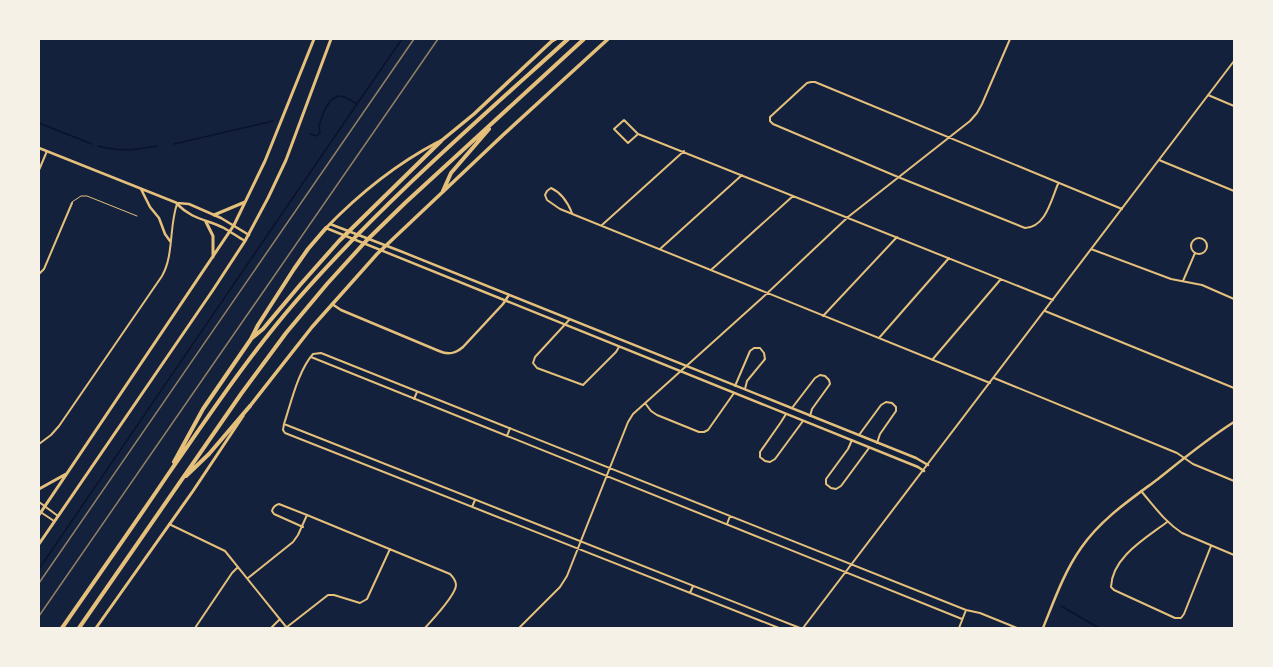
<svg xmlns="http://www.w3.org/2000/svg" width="1273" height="667" viewBox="0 0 1273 667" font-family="Lato,sans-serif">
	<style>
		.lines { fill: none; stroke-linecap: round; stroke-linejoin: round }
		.stream { stroke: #0b132b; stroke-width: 1.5 }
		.service { stroke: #e5c07b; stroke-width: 1 }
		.minor { stroke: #e5c07b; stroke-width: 2 }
		.tertiary { stroke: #e5c07b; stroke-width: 2.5 }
		.secondary { stroke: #e5c07b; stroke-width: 3 }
		.primary { stroke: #e5c07b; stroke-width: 3.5 }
		.motorway { stroke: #e5c07b; stroke-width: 4 }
		.rail { stroke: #918062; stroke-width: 1.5 }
	</style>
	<rect width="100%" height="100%" fill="#14213d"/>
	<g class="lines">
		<!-- stream -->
		<path class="stream" d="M39,123l53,21
			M310,134l6,2 4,-3 -1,-8 6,-16 6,-9 7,-4 7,1 12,7 45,-65
			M174,144l99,-23
			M98,146c23,6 36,4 59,0
			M39,569l318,-465
			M1061,606l38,22"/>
		<!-- service -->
		<path class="service" d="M72,202l9,-6h6l50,20"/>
		<!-- minor -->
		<path class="minor" d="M1208,95l26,11
			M638,134l-10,9 -14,-14 10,-9 14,14 415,166
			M1159,160l75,31
			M39,170l8,-19
			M1058,184c-7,16 -12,43 -33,44l-127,-51 -125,-53 -3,-3v-4l37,-34 4,-1h4l307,127
			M572,213c-4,-10 -10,-20 -21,-25l-4,3 -2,4 2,5 13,9 430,174
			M602,225l82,-74
			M1191 246a8 8 0 1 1 16 0a8 8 0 1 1-16 0Z
			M660,249l82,-74
			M1091,249l80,30 31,6 32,14
			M711,270l82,-74
			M39,274l5,-5 28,-66
			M1183,281l12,-28
			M1045,311l189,77
			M823,316l74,-79
			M570,319l-35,38 -2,6 4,5 46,17 33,-33 3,-5
			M879,338l70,-80
			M311,357l651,262
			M932,360l69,-81
			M994,378l183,75 16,11 41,17
			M735,386l15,-35 4,-3h6l4,5 1,6 -18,22 -2,8
			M414,399l3,-7
			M645,403l6,8 6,4 42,17h5l4,-2 26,-37
			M792,408l23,-30 5,-3 5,1 4,4 1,4 -18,25 -2,7
			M786,414l-5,8 -21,30v5l5,4 5,1 5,-3 28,-38
			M284,424l516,204
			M859,435l22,-30 5,-3 6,1 4,4v4l-16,23 -3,9
			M507,436l3,-8
			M852,440l-4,9 -22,30v5l5,4 5,1 5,-3 28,-38
			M39,444l12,-9 8,-9 103,-150c12,-21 7,-49 15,-72
			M1141,491c13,15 24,31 41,42l52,22
			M39,502l19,14
			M472,507l3,-7
			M39,511l15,10
			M1167,522c-21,16 -55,35 -56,65l3,3 61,28h6l3,-4 27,-68
			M169,524l56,27 62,77
			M727,524l3,-8
			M303,527l-29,-13 -2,-3c1,-4 3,-6 7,-7l28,11
			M248,578l45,-36 5,-7 9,-20 143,59c3,3 6,6 6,11 0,10 -23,34 -31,43
			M690,593l3,-7
			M287,627l41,-32h6l26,8 7,-4 23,-50
			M195,628l37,-55 6,-6
			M271,628l9,-9
			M519,628l41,-41 7,-11 61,-154 5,-8 129,-116 86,-81 122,-96 7,-8 5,-9 28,-65
			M779,628l-494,-195 -2,-3 1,-6c7,-21 14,-53 29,-70l8,-1 645,257 14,3 37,15
			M803,628l431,-567
			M959,628l7,-18"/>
		<!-- tertiary -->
		<path class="tertiary" d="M39,148l138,55 12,1 32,14 28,17
			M141,189l9,18 9,11 6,16 5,7
			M177,204c16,16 29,15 47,24 7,4 14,9 21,13
			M330,224l70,27 516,207 12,7
			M326,228l592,239 6,4
			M332,304l9,6 98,41c9,4 16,3 24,-4l40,-43 6,-9
			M1043,628c11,-27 21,-56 38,-80 20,-29 50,-49 77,-69 25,-20 49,-40 76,-57"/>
		<!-- secondary -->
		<path class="secondary" d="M214,215l31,-13
			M206,222l7,14v21
			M326,228c32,-33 70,-64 112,-86
			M39,489l27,-15
			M39,515l195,-290 31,-64 49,-122
			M39,544l174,-254 32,-49 23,-43 18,-38 45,-121
			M96,628l97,-137 50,-75"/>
		<!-- primary -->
		<path class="primary" d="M441,141l33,-27 80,-75
			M250,406l62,-79 65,-73 126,-119 105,-96"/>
		<!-- motorway -->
		<path class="motorway" d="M553,40l2,-1
			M443,191l8,-18 38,-44
			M252,338l11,-9 37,-44 39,-44 102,-100
			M174,462l29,-53 48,-70 7,-14 36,-56 14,-20 18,-21
			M186,476l23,-22 41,-48
			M62,628c36,-52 72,-103 107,-155 41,-59 81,-119 128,-173 83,-95 178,-177 271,-261
			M79,628l162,-234 45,-61 41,-49 39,-43 39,-38 179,-164"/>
		<!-- rail -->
		<path class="rail" d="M39,583l375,-544
			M39,616l399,-577"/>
	</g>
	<!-- border -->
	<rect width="1273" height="667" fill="none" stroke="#f6f1e7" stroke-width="80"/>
</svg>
